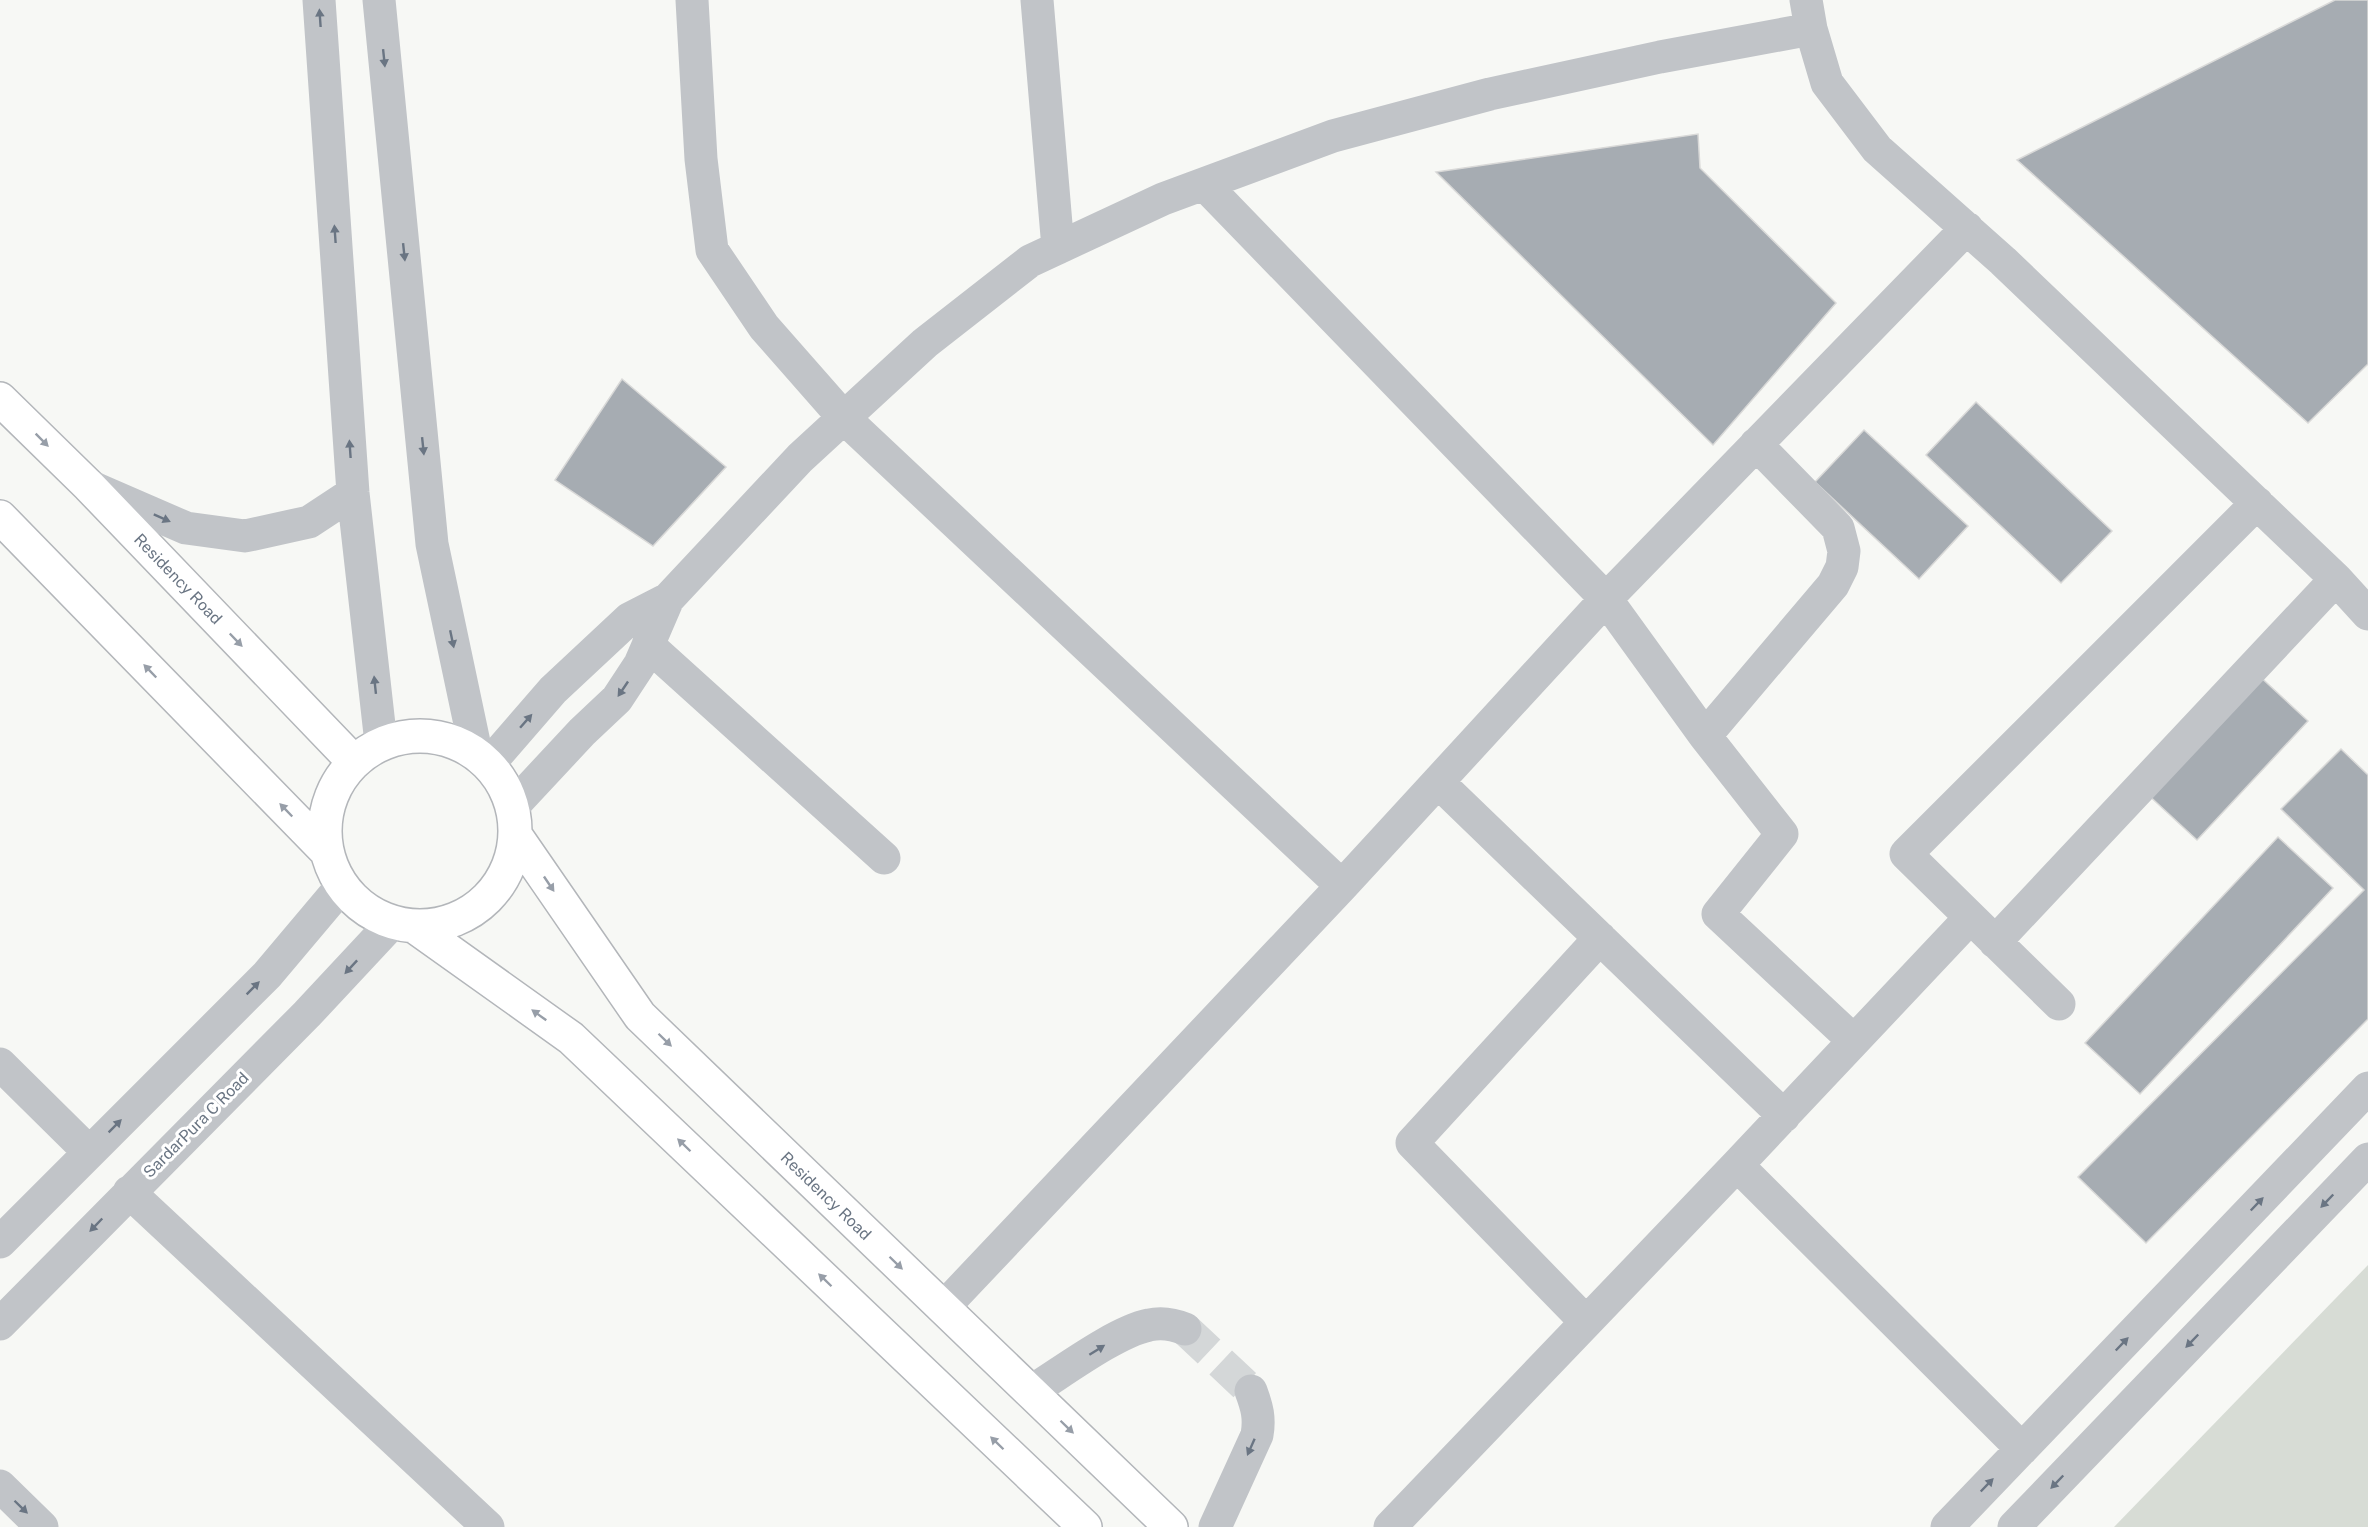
<svg xmlns="http://www.w3.org/2000/svg" width="2368" height="1527" viewBox="0 0 2368 1527" font-family="'Public Sans',sans-serif">
	<style>
		.green { fill: #d7dcd5 }
		.building { fill: #a6acb2; stroke: #d9d9d8; stroke-width: 1.5 }
		.lines { fill: none; stroke-linecap: round; stroke-linejoin: round }
		.minor-tunnel { stroke: #d4d7d8; stroke-width: 33; stroke-dasharray: 33 16; stroke-linecap: butt }
		.major-casing { stroke: #b3b6ba; stroke-width: 36 }
		.minor { stroke: #c1c4c8; stroke-width: 33 }
		.major { stroke: #fff; stroke-width: 33 }
		.oneway { fill: #6a7583 }
		.oneway2 { fill: #979ea8 }
		.labels { text-anchor: middle; dominant-baseline: central; stroke-width: 6; stroke-linejoin: round; paint-order: stroke }
		.street-label { font-size: 16px; fill: #6a7583; stroke: #fff }
	</style>
	<rect width="100%" height="100%" fill="#f7f8f5"/>
	<!-- green -->
	<path class="green" d="M2368,1265v262h-254z"/>
	<!-- building -->
	<path class="building" d="M2335,0h33v364l-60,59 -291,-263z
		M1698,134l2,34 136,135 -123,142 -277,-273z
		M622,379l104,88 -73,79 -98,-66z
		M1976,402l136,129 -51,52 -135,-128z
		M1864,430l104,96 -49,53 -104,-97z
		M2255,672l53,49 -111,119 -53,-49z
		M2341,749l27,26v244l-222,224 -68,-66 286,-287 -83,-81z
		M2278,837l55,51 -193,206 -55,-51z"/>
	<g class="lines">
		<!-- minor-tunnel -->
		<path class="minor-tunnel" d="M1185,1329l66,62"/>
		<!-- major casing -->
		<g class="major-casing">
			<path id="major" d="M0,399l89,87 265,276
				M0,517l327,335
				M325 831a95 95 0 1 1 190 0a95 95 0 1 1-190 0Z
				M516,836l124,180 531,511
				M414,926l157,112 514,489"/>
		</g>
		<!-- minor -->
		<path class="minor" d="M319,0l34,493 28,250
			M379,0l53,544 44,208
			M692,0l9,159 11,91 52,77 80,91 498,468
			M1037,0l21,248
			M1806,0l5,29 16,54 50,66 126,112 333,318 32,35
			M1204,184l402,415 99,137 128,-151 9,-18 2,-16 -6,-23 -82,-84
			M89,486l97,42 59,8 64,-14 44,-29
			M648,645l236,213
			M1705,736l77,98 -64,80 136,127
			M488,765l65,-75 76,-71 39,-20
			M1438,782l346,334
			M513,806l69,-74 35,-33 23,-35 28,-65 132,-141 125,-115 105,-82 133,-62 170,-63 157,-42 170,-37 151,-28
			M1995,942l341,-363
			M2059,1004l-153,-150 351,-351
			M0,1064l89,88
			M1737,1165l285,284
			M129,1192l359,335
			M0,1242l267,-267 75,-89
			M943,1308l399,-422 264,-287 361,-371
			M1586,1322l-174,-179 188,-205
			M0,1324l307,-310 84,-90
			M1030,1392c31,-19 85,-60 119,-67 13,-3 24,-1 36,4
			M0,1486l42,41
			M1215,1527l42,-92c3,-17 0,-28 -6,-44
			M1390,1527l347,-362 233,-247
			M1947,1527l421,-439
			M2014,1527l354,-368"/>
		<!-- major -->
		<use href="#major" class="major"/>
	</g>
	<!-- one-way arrows -->
	<defs><path id="oneway-solid" d="M-6-.8H1V-3.2L6.5 0L1 3.2V.8H-6Z" transform="scale(1.5)"/></defs>
	<g class="oneway">
		<use href="#oneway-solid" transform="translate(320 18) rotate(-94)"/>
		<use href="#oneway-solid" transform="translate(384 58) rotate(84)"/>
		<use href="#oneway-solid" transform="translate(335 234) rotate(-94)"/>
		<use href="#oneway-solid" transform="translate(404 252) rotate(84)"/>
		<use href="#oneway-solid" transform="translate(423 446) rotate(84)"/>
		<use href="#oneway-solid" transform="translate(350 449) rotate(-94)"/>
		<use href="#oneway-solid" transform="translate(162 518) rotate(24)"/>
		<use href="#oneway-solid" transform="translate(452 639) rotate(78)"/>
		<use href="#oneway-solid" transform="translate(375 685) rotate(-96)"/>
		<use href="#oneway-solid" transform="translate(623 689) rotate(124)"/>
		<use href="#oneway-solid" transform="translate(526 721) rotate(-49)"/>
		<use href="#oneway-solid" transform="translate(351 967) rotate(133)"/>
		<use href="#oneway-solid" transform="translate(253 988) rotate(-45)"/>
		<use href="#oneway-solid" transform="translate(115 1126) rotate(-45)"/>
		<use href="#oneway-solid" transform="translate(2327 1201) rotate(134)"/>
		<use href="#oneway-solid" transform="translate(2257 1204) rotate(-46)"/>
		<use href="#oneway-solid" transform="translate(96 1225) rotate(134)"/>
		<use href="#oneway-solid" transform="translate(2192 1341) rotate(134)"/>
		<use href="#oneway-solid" transform="translate(2122 1344) rotate(-46)"/>
		<use href="#oneway-solid" transform="translate(1097 1350) rotate(-32)"/>
		<use href="#oneway-solid" transform="translate(1251 1447) rotate(114)"/>
		<use href="#oneway-solid" transform="translate(2057 1482) rotate(134)"/>
		<use href="#oneway-solid" transform="translate(1987 1485) rotate(-46)"/>
		<use href="#oneway-solid" transform="translate(21 1507) rotate(44)"/>
	</g>
	<g class="oneway2">
		<use href="#oneway-solid" transform="translate(42 440) rotate(45)"/>
		<use href="#oneway-solid" transform="translate(236 640) rotate(46)"/>
		<use href="#oneway-solid" transform="translate(150 671) rotate(-134)"/>
		<use href="#oneway-solid" transform="translate(286 810) rotate(-134)"/>
		<use href="#oneway-solid" transform="translate(549 884) rotate(56)"/>
		<use href="#oneway-solid" transform="translate(539 1015) rotate(-144)"/>
		<use href="#oneway-solid" transform="translate(665 1040) rotate(44)"/>
		<use href="#oneway-solid" transform="translate(684 1145) rotate(-136)"/>
		<use href="#oneway-solid" transform="translate(896 1263) rotate(44)"/>
		<use href="#oneway-solid" transform="translate(825 1280) rotate(-136)"/>
		<use href="#oneway-solid" transform="translate(1067 1427) rotate(44)"/>
		<use href="#oneway-solid" transform="translate(997 1443) rotate(-136)"/>
	</g>
	<g class="labels">
		<!-- street labels -->
		<g class="street-label">
			<text transform="translate(178 579) rotate(46)">Residency Road</text>
			<text transform="translate(196 1125) rotate(-45)">SardarPura C Road</text>
			<text transform="translate(826 1196) rotate(44)">Residency Road</text>
		</g>
	</g>
</svg>
